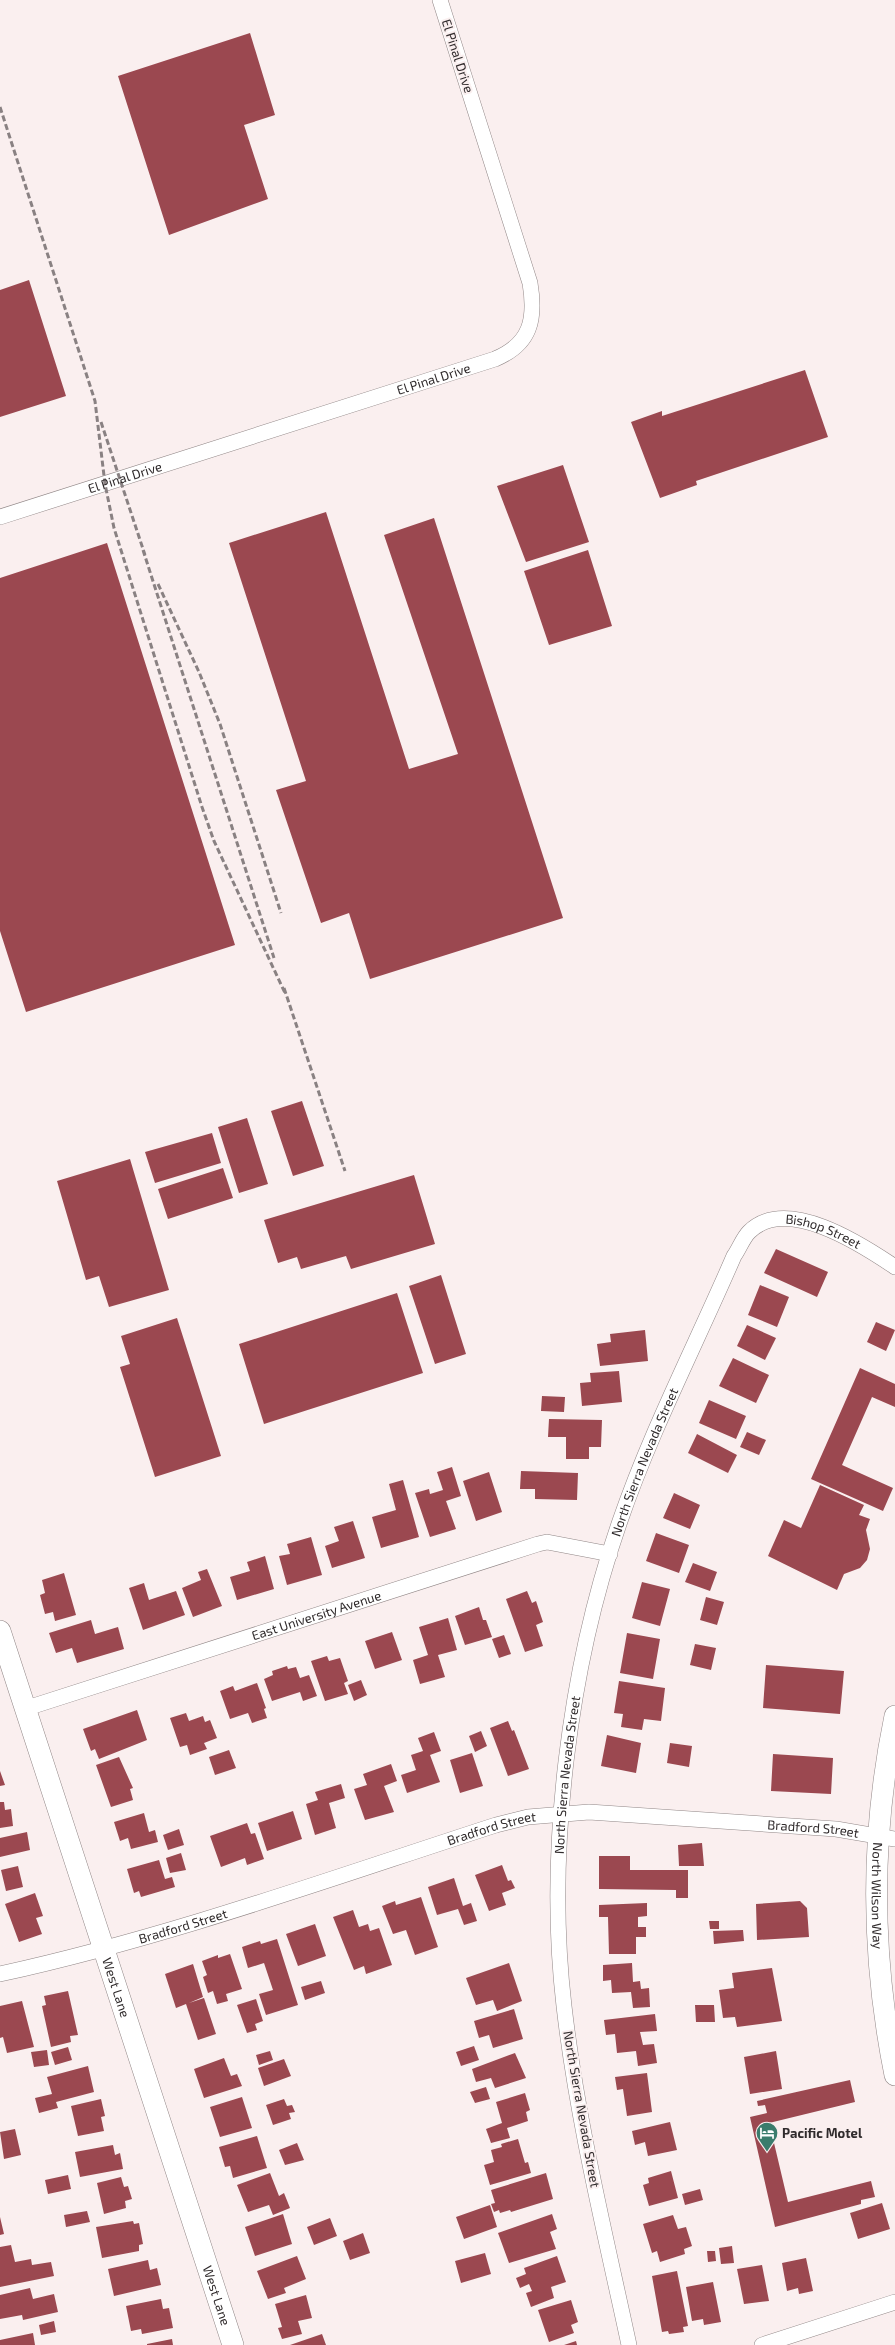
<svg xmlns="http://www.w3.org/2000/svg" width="895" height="2345" viewBox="0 0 895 2345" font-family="'Exo 2',sans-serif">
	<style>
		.building { fill: #9b4850 }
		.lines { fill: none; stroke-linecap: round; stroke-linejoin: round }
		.street-casing { stroke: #918787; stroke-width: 16 }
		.secondary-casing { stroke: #918787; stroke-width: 22 }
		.street { stroke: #fff; stroke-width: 15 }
		.secondary { stroke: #fff; stroke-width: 21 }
		.rail { stroke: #898182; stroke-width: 3; stroke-dasharray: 6 3; stroke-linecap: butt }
		.labels { text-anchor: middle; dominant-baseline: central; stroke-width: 4; stroke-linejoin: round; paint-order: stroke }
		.street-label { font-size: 13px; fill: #302b2c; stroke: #faefef }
		.poi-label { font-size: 13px; font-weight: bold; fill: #302b2c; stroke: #faefef; text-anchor: start }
	</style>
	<rect width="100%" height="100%" fill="#faefef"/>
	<!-- building -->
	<path class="building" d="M250,33l25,82 -31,10 24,74 -99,36 -51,-159z
		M29,280l37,116 -66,21v-127z
		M805,370l23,67 -132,44 1,4 -37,13 -29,-76 31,-11v5z
		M563,465l26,77 -63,20 -29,-76z
		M326,512l83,257 49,-15 -74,-219 50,-17 129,400 -193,61 -21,-66 -28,10 -45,-133 30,-9 -77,-238z
		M107,543l128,402 -209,67 -26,-81v-353z
		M588,550l24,76 -63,19 -25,-74z
		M302,1101l22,65 -31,10 -22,-65z
		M247,1118l21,66 -29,9 -21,-66z
		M212,1133l9,30 -66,20 -10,-31z
		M130,1159l39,131 -60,17 -10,-31 -13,4 -29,-99z
		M223,1168l10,30 -65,21 -10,-30z
		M414,1175l21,69 -84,25 -5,-13 -45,13 -4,-12 -19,6 -14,-43z
		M776,1249l52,23 -11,25 -53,-24z
		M441,1275l25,79 -31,10 -26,-78z
		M760,1285l29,12 -12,30 -29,-12z
		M397,1293l26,80 -159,51 -25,-80z
		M177,1318l44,138 -66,21 -35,-110 10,-3 -9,-28z
		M876,1322l19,8 -9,21 -19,-9z
		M747,1325l29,13 -11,22 -28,-14z
		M645,1330l3,31 -48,5 -3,-22 14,-2 -1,-8z
		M733,1358l36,17 -13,28 -37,-17z
		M860,1368l35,16v23l-23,-10 -30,68 51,23 -10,23 -72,-32z
		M619,1371l3,31 -40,4 -2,-23 11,-1 -1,-9z
		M542,1396l23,1 -1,15 -23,-1z
		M709,1400l37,16 -10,23 -37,-16z
		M549,1419l53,1 -1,27h-12v12h-23v-22h-18z
		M747,1432l19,8 -7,15 -19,-8z
		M697,1434l40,21 -9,18 -40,-20z
		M452,1467l9,29 -15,5 10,28 -26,8 -15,-44 14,-4 1,5 13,-4 -6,-18z
		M521,1471l57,2 -1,27 -42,-1v-10h-15z
		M489,1472l13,40 -26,9 -13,-40z
		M403,1480l16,57 -38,11 -9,-31 24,-7 -7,-26z
		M820,1485l44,20 -5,10 11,4 -4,11 4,19 -3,11 -7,8 -16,6 -7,16 -69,-34 16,-36 17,8z
		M674,1493l26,12 -10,24 -27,-11z
		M353,1521l12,37 -33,10 -7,-22 14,-5 -5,-14z
		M656,1533l33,12 -10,28 -33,-12z
		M311,1537l11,38 -35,10 -8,-29 11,-2 -3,-10z
		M265,1556l9,33 -37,11 -7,-23 20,-6 -3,-9z
		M693,1563l24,9 -7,19 -25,-9z
		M207,1569l15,37 -29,11 -11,-29 19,-8 -3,-8z
		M64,1573l12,42 -21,6 -2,-9 -8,2 -5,-19 5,-2 -3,-13z
		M642,1582l28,7 -10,37 -28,-8z
		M144,1583l5,17 27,-9 9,24 -42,15 -14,-42z
		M527,1591l5,12 4,-2 7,21 -7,3 7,21 -18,6 -19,-53z
		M706,1597l18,5 -7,23 -17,-5z
		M479,1607l4,13h3l6,17 -27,8 -10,-29z
		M448,1618l9,32 -19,5 7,22 -25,7 -7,-24 15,-5 -9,-28z
		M91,1620l4,14 23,-7 6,22 -47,14 -5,-15 -16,5 -7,-20z
		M392,1632l10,28 -27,9 -10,-28z
		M627,1633l33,6 -7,40 -33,-6z
		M504,1635l7,19 -12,4 -7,-19z
		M695,1644l21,4 -5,22 -21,-5z
		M327,1656l2,5 11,-3 8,23 -4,2 4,11 -23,7 -14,-40z
		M766,1665l78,6 -4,43 -77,-6z
		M287,1666l1,3 8,-2 4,11 9,-3 8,21 -14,5 -3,-9 -28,9 -8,-22 9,-4 -1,-4z
		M361,1680l6,15 -13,6 -6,-16z
		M619,1681l46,7 -4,33 -17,-2 -2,11 -21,-3 2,-13 -9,-1z
		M257,1683l9,25 -2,1 3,9 -15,5 -4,-10 -18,6 -10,-28 13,-5 2,5z
		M137,1710l10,30 -48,19 -4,-10 -4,2 -8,-22z
		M186,1713l3,8 14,-5 2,6 5,-2 7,18 -13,5 3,6 -17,6 -3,-10 -7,2 -10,-29z
		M508,1721l4,10 2,-1 15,39 -21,7 -18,-48z
		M481,1731l6,15 -12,6 -6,-16z
		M434,1732l7,19 -11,4 10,27 -33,11 -6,-18 15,-5 -5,-15 12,-4 -5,-13z
		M607,1735l34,8 -5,30 -35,-7z
		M670,1743l22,3 -3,21 -22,-4z
		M229,1750l7,18 -21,7 -6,-18z
		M472,1753l11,33 -23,7 -10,-33z
		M773,1754l60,4 -2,36 -60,-3z
		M119,1757l14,31 -3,1 3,11 -22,7 -15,-42z
		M391,1764l6,17 -13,5 10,26 -29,8 -11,-31 13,-4 -4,-11z
		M0,1771l5,14 -5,1z
		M341,1784l4,14 -16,5 7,25 -21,7 -9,-31 12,-4 -3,-8z
		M0,1802h4l1,8 6,-1 2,17 -13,2z
		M293,1811l9,28 -35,12 -9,-28z
		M144,1813l5,19 6,-2 3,12 -27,7 -3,-11 -8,3 -6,-19z
		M247,1823l4,11 4,-1 9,26 -17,6 -2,-7 -24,9 -11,-31z
		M179,1829l5,16 -16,5 -5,-15z
		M27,1832l3,18 -30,7v-19z
		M702,1843l2,23h-25l-1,-21z
		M181,1853l5,17 -16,3 -4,-15z
		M599,1856h31v14h58v28h-12v-8l-77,-1z
		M159,1860l6,19 7,-2 3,10 -34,10 -2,-6 -5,2 -7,-24z
		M502,1865l6,16 3,-1 4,8 -13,5 4,12 -17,6 -14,-36z
		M18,1866l5,21 -17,4 -5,-21z
		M454,1878l9,28 8,-3 6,18 -13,4 -6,-16 -21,6 -9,-28z
		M35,1893l8,23 -7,2 6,16 -23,8 -14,-38z
		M421,1897l17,50 -23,8 -9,-25 -13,4 -11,-28 13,-5 1,4z
		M800,1901l7,7 2,29 -52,3 -1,-36z
		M647,1903v13l-9,1v10h8v10h-10v17h-27l-1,-37h-9v-12z
		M353,1910l6,17 9,-3 2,7 9,-3 13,37 -26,9 -2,-8 -10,4 -21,-53z
		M709,1921h10v8h-9z
		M315,1924l11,32 -28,10 -12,-32z
		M743,1930l1,11 -30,3 -1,-13z
		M277,1939l21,66 -32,10 -7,-21 14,-4 -9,-27 -16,5 -6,-21 18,-6 1,3z
		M230,1954l12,35 -16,5 2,7 -11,3 -4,-13 -5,2 -5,-16 4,-2 -5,-14 16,-6v3z
		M509,1963l13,38 -25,10 -4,-11 -17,5 -10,-27z
		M632,1963l1,19 7,-1 1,8 8,-1 1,19 -17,1 -2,-16 -19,1 -1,-13 -8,1v-16z
		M193,1964l10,33 -14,6 15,-5 12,36 -18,6 -12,-36 -10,4 -11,-34z
		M772,1968l10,53 -45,6 -2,-10 -12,1 -4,-28 15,-2 -2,-15z
		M321,1981l4,12 -20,7 -4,-13z
		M68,1991l10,44 -8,1 1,6 -20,5 -9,-41 4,-1 -2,-9z
		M256,1999l7,22 -8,3 2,6 -10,3 -10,-28z
		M22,2001l12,46 -27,6 -4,-16 -3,1v-32z
		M695,2005h19l1,17h-19z
		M514,2009l9,30 -30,9 -4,-13 -10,3 -5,-17z
		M655,2014l2,17 -17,1 3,13 11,-1 3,19 -19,3 -2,-15 -19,2 -2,-19 -9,1 -2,-15z
		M474,2046l5,14 -18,6 -5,-14z
		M68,2047l4,13 -17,5 -4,-13z
		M47,2050l2,15 -15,2 -3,-15z
		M270,2051l3,9 -14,5 -3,-10z
		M776,2051l6,38 -32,5 -6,-37z
		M515,2053l11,25 -31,10 -4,-10 -15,4 -4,-13z
		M224,2058l7,18 6,-2 5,12 -38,12 -10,-29z
		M284,2059l7,17 -27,10 -6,-18z
		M88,2066l6,26 -38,10 2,6 -19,5 -4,-15 17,-4 -5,-17z
		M647,2073l5,39 -25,4 -4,-27 -6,1 -2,-13z
		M850,2080l5,22 -86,21 1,3 18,76 83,-21 4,16 -14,3v4l-86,23 -25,-110 17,-4 -2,-8 -7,1 -1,-5z
		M486,2087l4,12 -15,4 -5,-11z
		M525,2093l5,17 -4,2 2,9 -21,7 3,10 -19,5 -5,-14 16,-6 -6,-21z
		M242,2097l10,31 -32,9 -10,-30z
		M101,2099l4,17 -4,1 3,14 -26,5 -7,-30z
		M284,2099l3,7 5,-1 3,7 -6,1 2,6 -18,6 -7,-20z
		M670,2122l7,28 -29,6 -3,-14 -10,3 -3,-14z
		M15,2129l6,26 -17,4 -4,-27z
		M257,2136l10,32 -34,10 -3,-12 -5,1 -6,-20z
		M518,2139l7,24 3,-1 3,11 -41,12 -6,-20 10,-3 -3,-12 11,-3 -1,-3z
		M297,2143l7,17 -19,5 -6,-15z
		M113,2145l2,10 5,-2 3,16 -43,8 -5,-25z
		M671,2171l7,27 -29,8 -6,-21 6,-2 -1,-5z
		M270,2173l9,23 5,-3 6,15 -17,7 -4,-10 -21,7 -11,-27z
		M546,2173l7,26 -42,13 -1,-2 -10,3 -1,-3 -5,2 -3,-8 4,-1 -4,-13z
		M68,2175l3,14 -23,5 -3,-14z
		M121,2177l3,10 4,-1 4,13 -7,2 1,7 -22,6 -7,-31z
		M700,2189l3,11 -18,5 -3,-11z
		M882,2203l8,26 -32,10 -8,-26z
		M490,2205l7,22 -33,12 -8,-22z
		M87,2211l3,11 -24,5 -2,-12z
		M283,2214l9,30 -37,12 -10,-29z
		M552,2214l5,15 -7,3 6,17 -47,14 -11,-30z
		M673,2215l5,14 8,-2 6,19 -8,3 1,5 -25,8 -3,-11 -5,2 -9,-29z
		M0,2217l4,17 -4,1z
		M330,2218l7,18 -23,9 -7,-18z
		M133,2221l1,3 5,-1 4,21 -4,1v6l-37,7 -6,-31z
		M363,2233l7,20 -20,7 -7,-19z
		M11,2245l4,17 16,-3 1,6 19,-3 3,14 -54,11v-40z
		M732,2246l2,17 -13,1 -2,-16z
		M707,2251h8l1,10 -8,1z
		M485,2253l6,21 -30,9 -6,-22z
		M297,2256l9,23 -22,9 2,5 -18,6 -11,-28z
		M557,2256l9,26 -15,5 3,11 -23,9 -5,-14 6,-2 -3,-7 -9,4 -4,-10 10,-4 -2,-6z
		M806,2258l7,33 -14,3 -1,-6 -11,3 -5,-28z
		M148,2260l2,10 7,-2 4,17 -47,11 -6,-27z
		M762,2265l7,36 -25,3 -7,-35z
		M677,2271l11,55 -5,1 1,5 -15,2 -1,-3 -6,1 -10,-56z
		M713,2282l8,40 -17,3 -1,-6 -11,2 -6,-34z
		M30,2288l3,11 21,-5 4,18 -35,8 -1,-5 -22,4v-24z
		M306,2295l6,23 -14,3 4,13 -20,5 -4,-11 4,-1 -7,-23z
		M161,2299l2,10 6,-1 4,20 -31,6 -1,-5 -10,2 -5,-25z
		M571,2300l7,22 -7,3 3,8 -25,9 -11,-32z
		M54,2321l2,11 -15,3 -2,-10z
		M33,2333l2,12h-35v-5z
		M322,2334l4,11h-36z
		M172,2339l1,6h-26v-1z
		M576,2341l1,4h-13z"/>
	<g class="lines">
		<!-- street casing -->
		<g class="street-casing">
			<g id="street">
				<path id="s1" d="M0,517l495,-158c36,-15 41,-40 35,-76l-90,-283"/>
				<path id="s2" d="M24,1709l514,-165 9,-2 63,12"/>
				<path id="s3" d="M0,1974c169,-37 332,-96 496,-149l32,-8 61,-5 247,17 59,10"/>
				<path id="s4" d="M629,2345c-24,-112 -52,-225 -65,-339 -18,-154 5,-339 56,-485 31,-90 76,-177 114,-265 5,-7 9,-18 15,-24 37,-37 112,12 146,35"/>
				<path d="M762,2345l133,-43"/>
			</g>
		</g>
		<!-- secondary casing -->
		<g class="secondary-casing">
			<g id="secondary">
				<path id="s5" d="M0,1631l233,714"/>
				<path id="s6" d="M895,1716c-25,120 -24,240 0,359"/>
			</g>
		</g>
		<!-- street -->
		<use href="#street" class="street"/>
		<!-- secondary -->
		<use href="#secondary" class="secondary"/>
		<!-- rail -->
		<path class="rail" d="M0,107l95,294 10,83 9,44 88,279 12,34 71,152
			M101,422l44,133
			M143,550l131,408
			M158,584l41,88 21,52 61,189
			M284,988l61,183"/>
	</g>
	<!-- icons -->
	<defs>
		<g id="hotel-pin" transform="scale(1.15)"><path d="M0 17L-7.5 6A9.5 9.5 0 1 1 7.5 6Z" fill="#3a7c6c" stroke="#faefef"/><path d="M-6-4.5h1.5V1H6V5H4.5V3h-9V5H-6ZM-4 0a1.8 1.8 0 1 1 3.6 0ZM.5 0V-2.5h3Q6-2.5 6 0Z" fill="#fff"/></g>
	</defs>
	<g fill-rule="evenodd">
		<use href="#hotel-pin" x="767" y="2133"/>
	</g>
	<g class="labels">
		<!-- street labels -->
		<g class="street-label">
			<text transform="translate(458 56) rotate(72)">El Pinal Drive</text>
			<text stroke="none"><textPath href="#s1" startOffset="455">El Pinal Drive</textPath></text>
			<text stroke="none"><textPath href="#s1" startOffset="131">El Pinal Drive</textPath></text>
			<text stroke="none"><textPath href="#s4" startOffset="1234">Bishop Street</textPath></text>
			<text stroke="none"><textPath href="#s4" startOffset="901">North Sierra Nevada Street</textPath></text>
			<text stroke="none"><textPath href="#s2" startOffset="307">East University Avenue</textPath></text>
			<text stroke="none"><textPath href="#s4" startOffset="577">North Sierra Nevada Street</textPath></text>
			<text stroke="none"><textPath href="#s3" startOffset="513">Bradford Street</textPath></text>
			<text stroke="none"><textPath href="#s3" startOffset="837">Bradford Street</textPath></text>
			<text stroke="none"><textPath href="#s6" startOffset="181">North Wilson Way</textPath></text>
			<text stroke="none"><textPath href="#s3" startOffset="189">Bradford Street</textPath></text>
			<text stroke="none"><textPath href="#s5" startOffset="375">West Lane</textPath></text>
			<text transform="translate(582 2109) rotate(80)">North Sierra Nevada Street</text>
			<text stroke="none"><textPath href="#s5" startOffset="699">West Lane</textPath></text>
		</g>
		<!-- poi labels -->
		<g class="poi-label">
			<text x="782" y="2133">Pacific Motel</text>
		</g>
	</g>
</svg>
